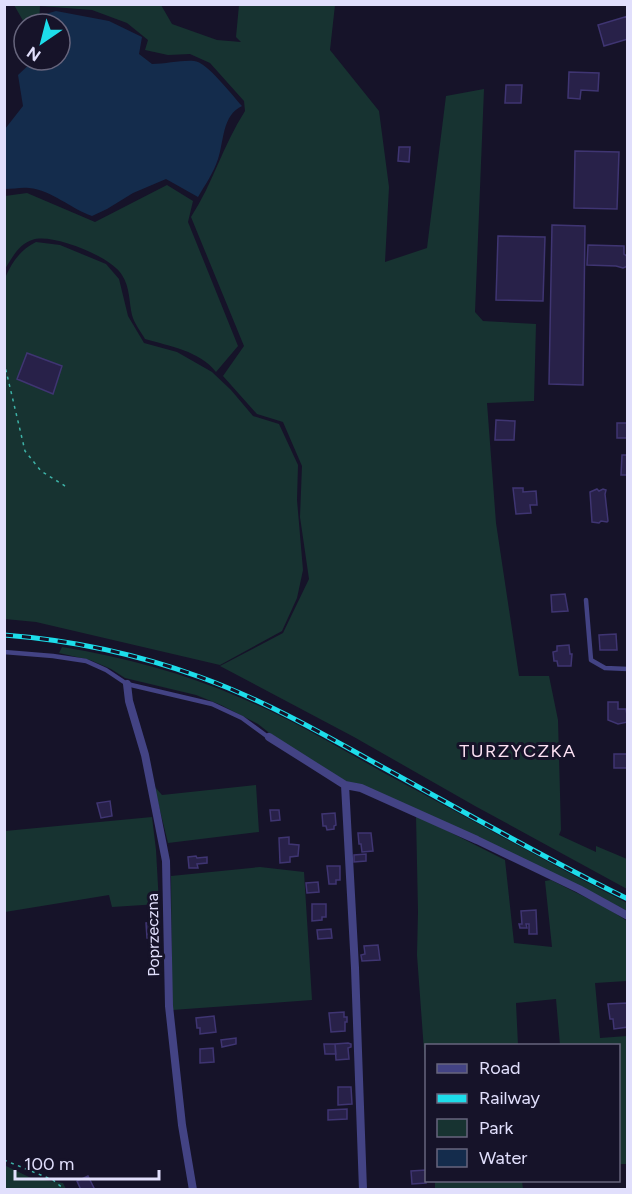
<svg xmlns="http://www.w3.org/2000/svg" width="632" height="1194" viewBox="0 0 632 1194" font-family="Figtree,sans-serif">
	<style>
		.green { fill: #173331 }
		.water { fill: #142c4c }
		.building { fill: #282149; stroke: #3f3572; stroke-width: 1.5 }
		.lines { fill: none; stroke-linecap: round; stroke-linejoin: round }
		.path { stroke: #3db2a7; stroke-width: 1.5; stroke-dasharray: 3 4.5; stroke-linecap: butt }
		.lane { stroke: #434384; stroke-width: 4.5 }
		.street { stroke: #434384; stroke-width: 8 }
		.rail-casing { stroke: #1dddea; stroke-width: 5 }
		.rail { stroke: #161329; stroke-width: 3; stroke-dasharray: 9; stroke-linecap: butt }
		.labels { text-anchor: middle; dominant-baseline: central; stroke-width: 6; stroke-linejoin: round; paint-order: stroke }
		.street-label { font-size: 16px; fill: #e1dffc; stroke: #161329 }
		.neighbourhood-label { font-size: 18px; letter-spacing: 1.5px; fill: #fce1f3; stroke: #161329 }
	</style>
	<rect width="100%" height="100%" fill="#161329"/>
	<!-- green -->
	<path class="green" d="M14,5h147l11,19 45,16 24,2 -5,-5 3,-32h96l-5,45 49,61 10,76 -4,75 42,-14 19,-152 38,-7 -9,223 8,9 53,3 -2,77 -47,2 9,120 23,153h30l9,44 3,110 -2,5 37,17v-6l31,13v30l-152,-83 -121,-69 -134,-71 63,-33 26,-54 -9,-62 2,-51 -19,-44 -26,-8 -34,-38 21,-30 -53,-129c22,-34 32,-72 54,-106l-1,-10 -34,-38 -20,-9 -22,1 -23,-5 3,-10 -21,-17 -35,-13 -52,-4 -1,18h-14z
		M167,185l26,16 -5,21 50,124 -22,26c-16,-21 -47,-26 -71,-33 -4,-7 -11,-16 -13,-24 -3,-13 -2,-28 -10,-40 -10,-18 -71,-43 -90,-35 -14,5 -20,18 -27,29v-73l22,-3 68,29z
		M36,242l24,3 46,19 13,15 9,37 16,27 33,9 35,20 19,18 22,26 26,8 19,41 -1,35 6,70 -6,28 -15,33 -62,34 -184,-43 -31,-3v-341c7,-16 15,-28 31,-36z
		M62,647c62,10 122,26 179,51 51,21 98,50 145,76 81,43 160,88 241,129v8l-55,-29 -225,-100 -65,-39 -24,-19 -37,-19 -25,-10 -71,-17 -14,-9 -21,-9 -31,-7z
		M256,785l3,47 -91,11 -14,-57 8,9z
		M416,815l89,45 9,83 38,4 -7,-66 6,-1 56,28 20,13v60l-32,2 5,55 27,-2v128h-8l-1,-118 -58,-1 -4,-46 -40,4 2,42 -92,1v32l-9,-123 1,-43z
		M152,817l4,33 3,54 -47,3 -3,-12 -104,17v-81z
		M260,867l44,5 8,128 -140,10 -1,-134z
		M4,1165l27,13 32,5 3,6h-61z
		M435,1181h87l1,8h-88z"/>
	<!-- water -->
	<path class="water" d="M56,11l53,10 33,16 -3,17 13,10c14,0 29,-4 42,-3 12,0 38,34 48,45 -20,9 -18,36 -24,53 -4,13 -13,26 -20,38l-32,-18 -33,14 -26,16 -15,7c-21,-7 -40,-26 -63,-28 -8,-1 -16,1 -24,1v-60l18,-23 -5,-31 16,-15h26v-36h-16l-2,-9z"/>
	<!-- building -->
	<path class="building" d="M628,16v23l-24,7 -6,-21z
		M569,72l30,1 -1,18 -17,-1 -1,9 -12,-1z
		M506,85h16l-1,18h-16z
		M399,147h11l-1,15 -11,-1z
		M575,151l44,1 -2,57 -43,-1z
		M552,225l33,1 -2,159 -34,-1z
		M498,236l47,1 -2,64 -47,-1z
		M588,245l36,1v8l4,3v9l-5,2 -7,-2 -29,-1z
		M27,353l35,13 -9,28 -36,-15z
		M496,420l19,1 -1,19h-19z
		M617,423h11v15h-11z
		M622,455h6v20h-7z
		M513,488h10v4l13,-1 1,14h-7l1,8 -15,1z
		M597,489l2,2 4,-2 3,1 -1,4 3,27 -1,1 -6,-1 -2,2 -7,-1 -2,-30z
		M565,594l3,17 -16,1 -1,-17z
		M616,634l1,16h-17l-1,-15z
		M569,645l1,9h2l-1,12h-13l-1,-5h-3l-1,-9 4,-1v-5z
		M608,702h10v7h8l2,13 -10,2 -10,-4z
		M614,754h14v14h-14z
		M110,801l2,15 -11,2 -4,-15z
		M270,810h9l1,10 -9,1z
		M335,813l1,12 -2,1v3l-7,1 -1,-4h-3l-1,-12z
		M358,833h13l2,18 -11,1 -1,-8h-2z
		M289,837v7l10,1 -1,11 -8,1v5l-10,1 -1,-25z
		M366,854v7l-12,1v-7z
		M196,856l1,2 10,-1v6l-10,1 1,4h-9l-1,-11z
		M327,866h13v14h-4v4h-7z
		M318,882l1,10 -12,1 -1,-10z
		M312,904h14v13h-4v3l-10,1z
		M536,910l1,24h-8v-10h-3l1,4h-7l-1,-4h3l-1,-13z
		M159,922l1,16h-13l-1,-15z
		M331,929l1,9 -14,1 -1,-9z
		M378,945l2,15 -18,1 -1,-6 4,-1 -1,-8z
		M627,1003l1,24 -14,2 -1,-10h-3l-2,-15z
		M344,1012v5h3v5h-2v9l-14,1 -2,-19z
		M214,1016l2,16 -16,2v-6h-3l-1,-10z
		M236,1038v6l-14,3 -1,-7z
		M348,1043l3,1v3l-3,1 1,11 -13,1 -1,-16z
		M324,1044h11l1,10h-11z
		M213,1048l1,14 -14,1v-14z
		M338,1087h13l1,17 -14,1z
		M347,1109v10l-19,1v-10z
		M426,1170v13l-14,1 -1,-13z
		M88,1176l7,14h-14l-4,-9z"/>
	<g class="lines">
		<!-- path -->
		<path class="path" d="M4,362l21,89 16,20 24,15
			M4,1160l49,20 12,10"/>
		<!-- lane -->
		<path class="lane" d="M586,600l5,60 14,8 23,1
			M4,652l49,4 33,5 20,9 21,14 85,20 30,14 26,19"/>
		<!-- street -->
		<path class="street" d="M127,684l2,17 16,54 21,106 3,145 13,119 11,65
			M269,737l76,48 16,3 116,52 102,49 49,27
			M345,785l10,183 8,222"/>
		<!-- rail casing -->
		<g class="rail-casing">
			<path id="rail" d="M4,635c67,5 133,19 196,42 61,22 118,54 175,86 84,46 167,94 253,136"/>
		</g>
		<!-- rail -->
		<use href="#rail" class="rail"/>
	</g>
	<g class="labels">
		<!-- street labels -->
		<g class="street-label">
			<text transform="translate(153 935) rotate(-91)">Poprzeczna</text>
		</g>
		<!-- neighbourhood labels -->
		<g class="neighbourhood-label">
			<text x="518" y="751">TURZYCZKA</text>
		</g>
	</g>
	<!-- border -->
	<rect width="632" height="1194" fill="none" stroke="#e1dffc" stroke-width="12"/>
	<!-- legend -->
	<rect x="425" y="1044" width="195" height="138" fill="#161329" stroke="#67657d" stroke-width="1.5"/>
	<rect x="437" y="1064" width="30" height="9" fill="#434384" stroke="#67657d" stroke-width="1.5"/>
	<text x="479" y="1074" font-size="18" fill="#e1dffc">Road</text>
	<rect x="437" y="1094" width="30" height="9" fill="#1dddea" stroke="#67657d" stroke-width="1.5"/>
	<text x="479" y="1104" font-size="18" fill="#e1dffc">Railway</text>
	<rect x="437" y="1119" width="30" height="18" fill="#173331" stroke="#67657d" stroke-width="1.5"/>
	<text x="479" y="1134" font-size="18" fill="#e1dffc">Park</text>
	<rect x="437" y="1149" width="30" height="18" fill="#142c4c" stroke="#67657d" stroke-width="1.5"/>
	<text x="479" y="1164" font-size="18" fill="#e1dffc">Water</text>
	<!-- north arrow -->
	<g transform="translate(42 42) rotate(215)"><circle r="28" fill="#161329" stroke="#67657d" stroke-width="1.5"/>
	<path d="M0-4.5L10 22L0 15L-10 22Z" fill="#1dddea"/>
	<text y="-9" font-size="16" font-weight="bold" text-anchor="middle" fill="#e1dffc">N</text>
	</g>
	<!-- scale -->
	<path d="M15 1170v9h144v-9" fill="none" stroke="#e1dffc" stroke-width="3"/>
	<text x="24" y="1170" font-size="18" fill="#e1dffc" stroke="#161329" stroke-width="4.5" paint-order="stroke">100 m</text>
</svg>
